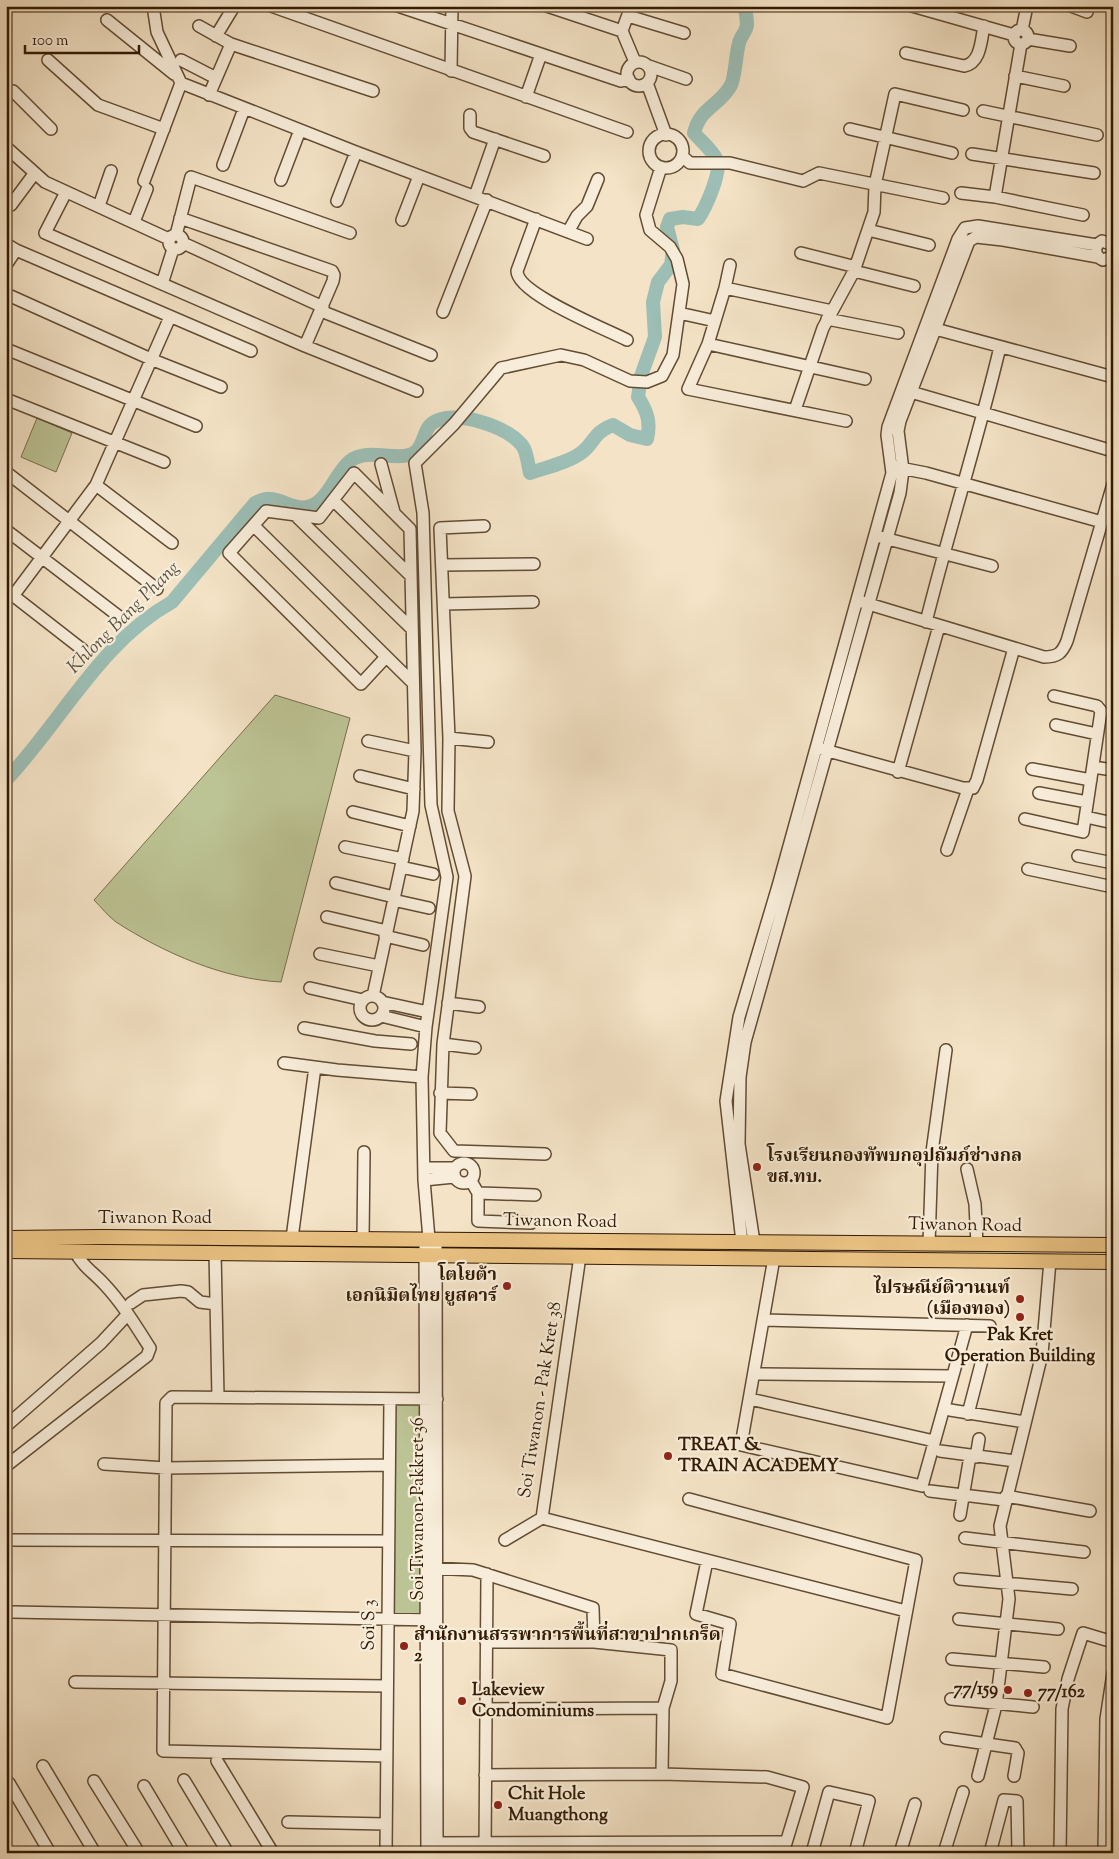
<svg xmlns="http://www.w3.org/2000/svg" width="1119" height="1859" viewBox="0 0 1119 1859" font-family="'Sorts Mill Goudy','Noto Serif Thai',serif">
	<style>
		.green { fill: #bcc394; stroke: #776e4c }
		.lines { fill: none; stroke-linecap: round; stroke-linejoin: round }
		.river { stroke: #9cbeb5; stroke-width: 14 }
		.minor-casing { stroke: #624c34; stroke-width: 14 }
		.major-casing { stroke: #321a03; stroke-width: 16 }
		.minor { stroke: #f8edda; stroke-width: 11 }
		.major { stroke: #eac283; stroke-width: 14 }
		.poi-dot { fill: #8f2418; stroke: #f8edda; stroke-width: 2 }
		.labels { text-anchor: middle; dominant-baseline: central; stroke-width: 4.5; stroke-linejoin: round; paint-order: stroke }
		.poi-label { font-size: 18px; font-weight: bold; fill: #321a03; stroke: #f8edda; text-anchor: start }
		.street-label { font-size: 18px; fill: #321a03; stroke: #f8edda }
		.water-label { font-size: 19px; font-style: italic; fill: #575341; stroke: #f8edda }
	</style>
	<rect width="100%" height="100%" fill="#f4e3c6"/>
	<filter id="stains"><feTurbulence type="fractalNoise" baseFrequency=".004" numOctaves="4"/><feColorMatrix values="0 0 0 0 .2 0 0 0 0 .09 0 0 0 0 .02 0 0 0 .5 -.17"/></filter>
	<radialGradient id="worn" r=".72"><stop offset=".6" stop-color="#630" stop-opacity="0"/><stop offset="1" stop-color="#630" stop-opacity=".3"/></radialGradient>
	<!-- green -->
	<path class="green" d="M37,418l35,15 -16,39 -35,-15z
		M275,695l75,23 -69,264c-58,-3 -117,-29 -165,-60 -8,-6 -15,-15 -22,-22z
		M390,1399l33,1v219h-35z"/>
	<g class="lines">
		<!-- river -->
		<path class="river" d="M6,780c56,-59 93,-137 166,-178l83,-99c4,-2 11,-5 15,-4 12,0 24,11 37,8 20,-3 28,-34 43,-46 16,-13 42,-1 59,-6 17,-4 12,-28 27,-34 23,-10 69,5 85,23 6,6 7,21 9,29 17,-6 37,-10 51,-20 15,-11 10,-19 32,-28l17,10 17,4c4,-17 0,-28 -9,-42l3,-21 14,-39 -2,-35 5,-20 13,-17 2,-15 -6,-23 3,-8 13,-2 15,2c7,-10 24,-47 19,-59 -5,-10 -16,-19 -23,-27 6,-26 27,-28 37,-48 4,-7 5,-32 8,-42 1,-6 7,-11 8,-18 0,-6 -1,-13 -3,-19"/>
		<!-- minor casing -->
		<g class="minor-casing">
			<path id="minor" d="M153,6l4,26 24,51 175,69 231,87
				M271,6l356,126
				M398,6l223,75 8,-2
				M547,6l75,25
				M631,6l-9,25 13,31
				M912,6l102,29
				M1071,6l16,6
				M628,16l56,17
				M107,20l67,54
				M199,26l32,18 142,47
				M1014 37a7 7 0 1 1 14 0a7 7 0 1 1-14 0Z
				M1022,30l5,-24
				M216,36l17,-28
				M1028,39l42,7
				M906,53l58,13c17,-3 17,-26 20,-40
				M48,60l50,45 66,24
				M181,60l35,18
				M627 74a12 12 0 1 1 24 0a12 12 0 1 1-24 0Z
				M649,66l37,13
				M451,71l1,-65
				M1015,76l49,10
				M647,83l19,52
				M6,93l7,-2 38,38
				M209,95l22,-51
				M526,97l15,-43
				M983,111l114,24
				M470,115v13l3,4 71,24
				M850,129l102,24
				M649 151a17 17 0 1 1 34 0a17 17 0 1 1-34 0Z
				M6,147l39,35 124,57
				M972,154l122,19
				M682,156l8,7h40l73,18 16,-8 124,25
				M223,165l21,-56
				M281,180l19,-50
				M144,181l37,-98
				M66,192l-21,41 260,113 112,45
				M961,193l34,4 88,18
				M475,196l20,-57
				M995,197l26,-153
				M337,201l19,-49
				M11,205l23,-31
				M99,206l12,-35
				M180,218l152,53 2,4 -1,6 -28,65
				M536,219l-19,52c0,23 89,58 110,69
				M402,220l17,-44
				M134,222l13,-33
				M868,230l61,15
				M568,232l9,-16 10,-10 11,-27
				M169 242a7 7 0 1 1 14 0a7 7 0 1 1-14 0Z
				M176,235l15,-58 159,56
				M183,243l140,64
				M6,244l10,6 235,101
				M1113,245l-11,-4c-9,5 -8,15 1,19l10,-4
				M801,253l55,14
				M6,265l10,-15
				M854,271l60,15
				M162,284l11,-35
				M725,288l5,-23
				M6,294l147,66 68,27
				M321,311l110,44
				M832,311l-107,-23 -17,56 -20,45 158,32
				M443,312l44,-112
				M679,313l36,8
				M827,319l71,14
				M928,327l185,50
				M708,344l157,35
				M6,349l190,77
				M904,390l209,61
				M6,399l158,63
				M795,410l28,-82 31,-57 20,-59 1,-27 20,-91 68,16
				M381,464l13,48
				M895,467l31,6 176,49
				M6,472l151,117
				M96,485l76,58
				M333,500l78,76
				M295,515l117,114
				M254,526l159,157
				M484,526l-44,2 9,210 -1,73 17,65 -22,168 -3,89 14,18 91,3
				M6,530l115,88
				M880,537l112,29
				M442,565l92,-1
				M6,590l77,60
				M13,596l83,-111 74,-168
				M862,602l182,55c14,0 18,-4 23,-16l46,-157
				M444,604l89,-2
				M926,622c23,-92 52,-183 74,-275
				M1056,725l41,9
				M449,738l39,4
				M368,741l47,10
				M821,749l142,39h10l4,-8 37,-132
				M1093,767l20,3
				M1032,769l59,11
				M898,772l41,-146
				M360,776l54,13
				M1039,793l48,9
				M353,812l57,14
				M1086,817l27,6
				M1025,819l58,13 18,-121 -4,-5 -43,-10
				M345,847l58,12
				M947,850l21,-61
				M1078,856l35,7
				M401,867l32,7
				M1028,869l85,18
				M336,883l58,14
				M393,900l36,8
				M327,917l60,14
				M385,936l38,9
				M320,954l59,12
				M310,988l53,12
				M360 1008a12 12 0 1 1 24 0a12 12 0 1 1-24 0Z
				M373,996l40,-185 2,-60 -5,-222 -56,-56 -35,45 -53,-7 -37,42 132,131 25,-27
				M382,1002l46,10
				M448,1003l31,4
				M381,1016l45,11
				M304,1028l71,13 36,3
				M443,1044l32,4
				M284,1063l53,7 85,7
				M440,1093l31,1
				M454 1173a10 10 0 1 1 20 0a10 10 0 1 1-20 0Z
				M424,1168h30
				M967,1169l8,35 2,40
				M424,1180l30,-3
				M471,1181l7,12v28l53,2
				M478,1193l57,2
				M292,1238l23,-171
				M363,1239l1,-87
				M425,1239l2,614
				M429,1239l-5,-59 -2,-103 4,-50 21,-150 -16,-72 -8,-292 -8,-50 39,-39 47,-56 60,-13 23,5 46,21 17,1 15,-6 11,-21 10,-71 -6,-25 -7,-12 -20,-17 -4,-15 15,-48
				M436,1239l1,614
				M742,1242l-16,-141 13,-84 39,-131 114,-413 -5,-38 1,-8 70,-188 7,-11 13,-2 119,19
				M754,1242l-15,-98 1,-67 5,-35 155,-549 3,-23 -5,-39 2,-10 69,-180 7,-4 27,3 95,17
				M929,1244l3,-92 14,-102
				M215,1252l3,145
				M580,1256l-38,262 364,93
				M774,1258l-33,187 181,41 45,-161
				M131,1303l12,-8 38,-4 7,1 12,10 16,2
				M764,1320l226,6
				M754,1374l198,2
				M750,1399l184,42
				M950,1410l75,12
				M968,1414l14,-54
				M6,1426l95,-83 27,-29
				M940,1451l75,10
				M976,1457l3,-18
				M104,1464l62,4 223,-3
				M6,1466l141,-110 3,-8c-14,-22 -28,-45 -46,-64 -11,-12 -22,-18 -29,-33
				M930,1491l74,9
				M1006,1496l84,15
				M689,1499l227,61 -29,158 -165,-44 8,-50 -34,-10 11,-53
				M960,1515l10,-59
				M965,1538l119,14
				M6,1540l382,1
				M505,1540l37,-22
				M430,1568l43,2 120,38 1,34
				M960,1579l112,10
				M12,1612l422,8
				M959,1619l99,10
				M486,1642h108l77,8v31l-8,27 -1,66
				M952,1659l92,8
				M75,1682l311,4
				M951,1699l82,8
				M486,1709l177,-1
				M946,1738l69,10 3,5 -4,23
				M387,1756l-224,-5 3,-348 6,-6 265,2
				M217,1761l56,92
				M43,1766l52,87
				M485,1775l177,-1 105,3 36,10 -20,66
				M978,1776l18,-71 13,-106 -9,-73 42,-172 8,-93
				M184,1780l44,73
				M94,1781l45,72
				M9,1783l41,70
				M144,1786l40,67
				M288,1822l98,2
				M431,1843l355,-1
				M6,1852l1,1
				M386,1853l4,-454
				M485,1853l2,-279
				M812,1853l17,-61 40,9 -14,52
				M900,1853l15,-49
				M944,1853l19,-61
				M990,1853l14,-53 13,1 1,52
				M1060,1853l2,-144 6,-30 15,-46 30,9
				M1104,1853l2,-134 7,-46"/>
		</g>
		<!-- major casing -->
		<g class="major-casing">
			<path id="major" d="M6,1238l95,-1 1012,8
				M6,1251l1107,11"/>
		</g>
		<!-- minor -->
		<use href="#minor" class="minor"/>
		<!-- major -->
		<use href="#major" class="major"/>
	</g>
	<!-- markers -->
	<g class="poi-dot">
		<circle cx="757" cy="1167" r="5"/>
		<circle cx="507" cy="1286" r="5"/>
		<circle cx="1020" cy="1299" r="5"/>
		<circle cx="1020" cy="1317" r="5"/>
		<circle cx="668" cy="1456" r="5"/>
		<circle cx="404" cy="1646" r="5"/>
		<circle cx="1008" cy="1690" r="5"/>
		<circle cx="1028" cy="1693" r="5"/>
		<circle cx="462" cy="1701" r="5"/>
		<circle cx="498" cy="1805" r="5"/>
	</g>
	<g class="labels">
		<!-- poi labels -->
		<g class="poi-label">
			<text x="767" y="1157">โรงเรียนกองทัพบกอุปถัมภ์ช่างกล<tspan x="767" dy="21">ขส.ทบ.</tspan></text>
			<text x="497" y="1276" text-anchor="end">โตโยต้า<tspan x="497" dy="21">เอกนิมิตไทย ยูสคาร์</tspan></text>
			<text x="1010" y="1289" text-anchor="end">ไปรษณีย์ติวานนท์<tspan x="1010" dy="21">(เมืองทอง)</tspan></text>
			<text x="1020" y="1336" text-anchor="middle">Pak Kret<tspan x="1020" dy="21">Operation Building</tspan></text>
			<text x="678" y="1446">TREAT &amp;<tspan x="678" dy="21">TRAIN ACADEMY</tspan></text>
			<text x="414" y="1636">สำนักงานสรรพาการพื้นที่สาขาปากเกร็ด<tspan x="414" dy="21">2</tspan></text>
			<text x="998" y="1690" text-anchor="end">77/159</text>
			<text x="472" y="1691">Lakeview<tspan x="472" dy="21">Condominiums</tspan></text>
			<text x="1038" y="1693">77/162</text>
			<text x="508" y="1795">Chit Hole<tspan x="508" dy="21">Muangthong</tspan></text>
		</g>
		<!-- street labels -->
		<g class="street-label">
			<text x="155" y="1219">Tiwanon Road</text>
			<text transform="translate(560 1222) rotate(1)">Tiwanon Road</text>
			<text transform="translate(965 1226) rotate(1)">Tiwanon Road</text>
			<text transform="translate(541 1400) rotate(-81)">Soi Tiwanon - Pak Kret 38</text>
			<text transform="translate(419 1509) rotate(-90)">Soi Tiwanon-Pakkret 36</text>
			<text transform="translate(370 1625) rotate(-89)">Soi S 3</text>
		</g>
		<!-- water labels -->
		<g class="water-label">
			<text transform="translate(124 618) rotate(-45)">Khlong Bang Phang</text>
		</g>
	</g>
	<!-- margin -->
	<rect width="1119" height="1859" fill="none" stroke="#f4e3c6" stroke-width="25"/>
	<rect x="8" y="8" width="1104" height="1844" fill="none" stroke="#321a03" stroke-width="2.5"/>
	<rect x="12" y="12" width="1094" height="1834" fill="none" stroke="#321a03"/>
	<!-- scale -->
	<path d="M25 45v8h114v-8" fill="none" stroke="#321a03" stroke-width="2.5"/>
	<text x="32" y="45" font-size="15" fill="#321a03" stroke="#f8edda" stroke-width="4" paint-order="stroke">100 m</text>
	<rect width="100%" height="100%" filter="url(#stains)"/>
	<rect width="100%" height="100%" fill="url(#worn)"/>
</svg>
